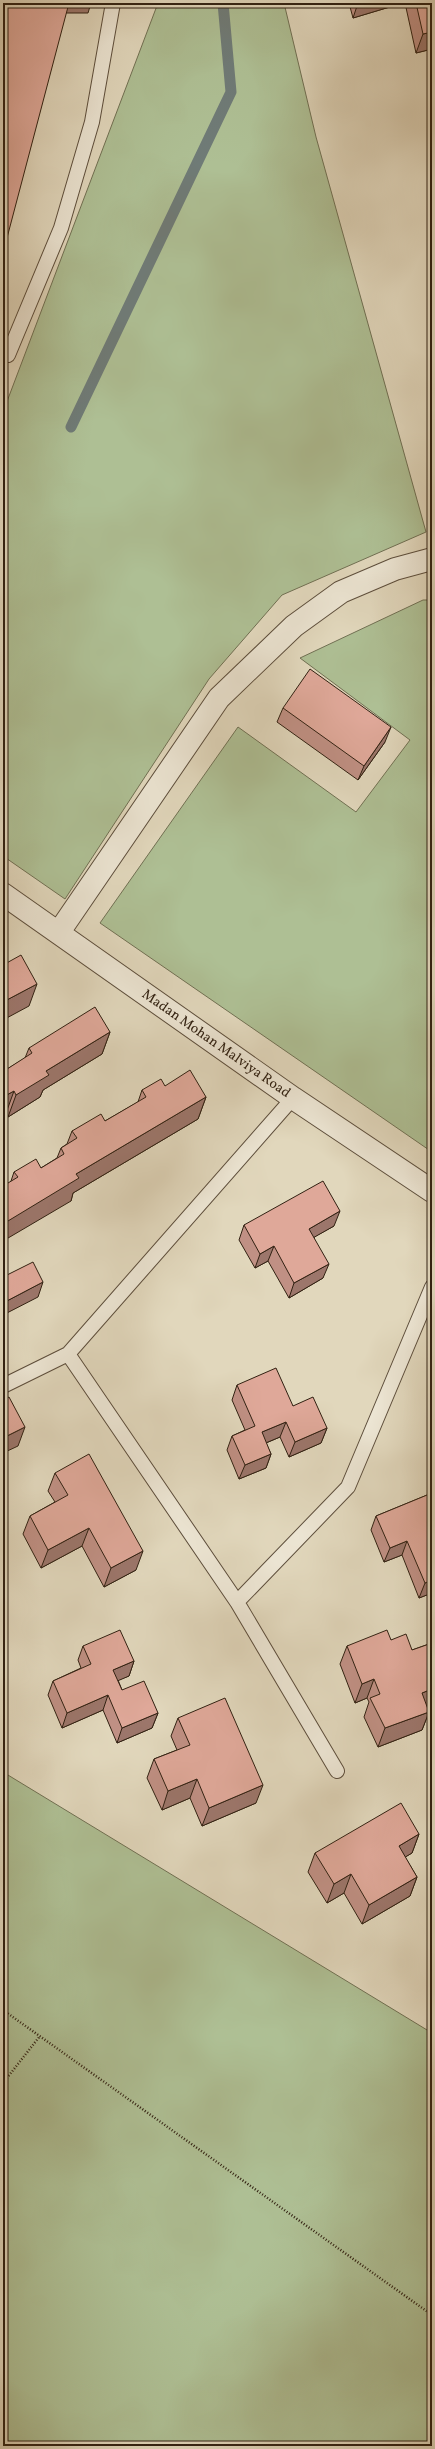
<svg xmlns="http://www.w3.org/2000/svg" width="435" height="2449" viewBox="0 0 435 2449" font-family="Vollkorn,serif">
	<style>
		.green { fill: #aebf94; stroke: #707053 }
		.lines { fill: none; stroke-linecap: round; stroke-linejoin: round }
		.stream { stroke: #6f7b77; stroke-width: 11 }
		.lane-casing { stroke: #5d4e3c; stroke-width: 16 }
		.street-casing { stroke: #5d4e3c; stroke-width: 24 }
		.path { stroke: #312112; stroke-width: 2.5; stroke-dasharray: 1 2; stroke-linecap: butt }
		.lane { stroke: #ece5d3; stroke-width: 14 }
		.street { stroke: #ece5d3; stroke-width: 22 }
		.wall { fill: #c09084; stroke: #312112 }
		.shaded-wall { fill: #9c766b; stroke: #312112 }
		.building { fill: #dfa899; stroke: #312112 }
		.labels { text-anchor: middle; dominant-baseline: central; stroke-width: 3; stroke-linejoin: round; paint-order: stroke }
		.street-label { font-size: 14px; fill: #312112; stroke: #ece5d3 }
	</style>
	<rect width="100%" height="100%" fill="#e1d7bc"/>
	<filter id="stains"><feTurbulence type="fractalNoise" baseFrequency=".005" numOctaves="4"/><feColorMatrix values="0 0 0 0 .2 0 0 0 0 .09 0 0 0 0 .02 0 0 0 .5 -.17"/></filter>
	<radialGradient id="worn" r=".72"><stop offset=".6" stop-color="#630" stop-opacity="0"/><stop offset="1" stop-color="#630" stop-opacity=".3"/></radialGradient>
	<!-- green -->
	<path class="green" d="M158,3h126l32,134 110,395 -144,63 -73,84 -144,220 -62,-43v-444z
		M423,600h9v552l-332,-229 138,-196 118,85 54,-72 -110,-82z
		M3,1772l429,261v413h-429z"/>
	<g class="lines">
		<!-- stream -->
		<path class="stream" d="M71,427l160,-335 -8,-89"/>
		<!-- lane casing -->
		<g class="lane-casing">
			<path id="lane" d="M8,355l53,-127 31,-106 21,-119
				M68,1354l169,248 100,169
				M3,1386l65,-32 225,-256
				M237,1602l111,-115 84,-200"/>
		</g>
		<!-- street casing -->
		<g class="street-casing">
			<path id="street" d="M3,894l290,204 139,93
				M59,932l160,-234 75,-72 47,-34 54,-23 37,-10"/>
		</g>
		<!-- path -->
		<path class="path" d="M3,2010l429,305
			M3,2083l37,-47"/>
		<!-- lane -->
		<use href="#lane" class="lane"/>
		<!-- street -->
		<use href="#street" class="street"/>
	</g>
	<!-- wall -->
	<path class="wall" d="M349,3h54l-50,15z
		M405,3h27v46l-16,4z
		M283,708l102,34 -27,38 -81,-58z
		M110,1032l-8,22 -59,36 -3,7 -32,20 -2,-4 -3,2v-46l1,2 21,-13 4,-10z
		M165,1086l41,11 -8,22 -125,74 -2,8 -60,-20 3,-9 27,-4 16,-10 4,-10 6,-4 5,-13 33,-10 33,-19 4,-12z
		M244,1225l90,1 -20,11 9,41 -34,20 -21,-37 -13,7 -16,-28z
		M237,1385l56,21 34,22 -6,15 -32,14 -9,-20 -14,6 5,11 -5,14 -27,11 -12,-29 5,-14 13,-6 -13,-30z
		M55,1473l81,97 -32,17 -22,-41 -41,22 -18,-34 7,-18 25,-14 -7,-11z
		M432,1493v100l-13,5 -17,-43 -18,7 -13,-32 5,-14z
		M391,1640l21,10 20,-7v62l-5,2 2,5 -7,18 -44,17 -14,-30 5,-15 -2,-4 -12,5 -15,-39 7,-18z
		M83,1646l51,15 -5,15 -11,4 4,10 36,23 -6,15 -35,15 -14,-33 -41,18 -14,-33 5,-14 28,-13 -3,-8z
		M178,1718l78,85 -54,23 -12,-28 -28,12 -15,-32 7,-19 23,-9 -6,-14z
		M419,1834l-7,19 -7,4 12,20 -7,19 -48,28 -18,-31 -17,10 -19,-31 7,-19z"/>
	<!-- shaded-wall -->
	<path class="shaded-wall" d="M68,3h23l-3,10h-23z
		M358,3h45l-50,15z
		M432,32v17l-16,4 7,-19z
		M391,727l-6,15 -27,38 6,-14z
		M37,984l-8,22 -26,14v-18z
		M110,1032l-8,22 -59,36 -3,7 -32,20 8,-22 30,-24z
		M14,1091l-8,22 -3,2v-18z
		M206,1097l-8,22 -125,74 -2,8 -68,40v-17l73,-50z
		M340,1211l-6,15 -30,17 5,-14z
		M274,1246l-6,15 -13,7 5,-14z
		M329,1264l-6,14 -34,20 5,-15z
		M43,1282l-5,15 -35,18v-12z
		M286,1422l-6,15 -24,10 6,-15z
		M25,1427l-7,19 -15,7v-15z
		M327,1428l-6,15 -32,14 6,-15z
		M271,1454l-5,14 -27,11 6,-14z
		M89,1528l-7,18 -41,22 7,-18z
		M407,1541l-5,14 -18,7 6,-14z
		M143,1551l-7,19 -32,17 7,-19z
		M432,1580v13l-13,5 6,-15z
		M134,1661l-5,15 -21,9 5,-15z
		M374,1679l-7,19 -12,5 7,-19z
		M432,1689v16l-17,6 7,-18z
		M108,1695l-5,15 -41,18 5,-15z
		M429,1712l-7,18 -44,17 7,-19z
		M158,1713l-6,15 -35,15 5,-15z
		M197,1779l-7,19 -28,12 6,-19z
		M263,1785l-7,18 -54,23 7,-18z
		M419,1834l-7,19 -20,12 7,-19z
		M351,1874l-7,19 -17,10 7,-19z
		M417,1877l-7,19 -48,28 7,-19z"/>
	<!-- building -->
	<path class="building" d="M3,3h66l-66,250z
		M416,3h16v29l-9,2z
		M310,669l81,58 -27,39 -81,-58z
		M21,955l16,29 -34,18v-37z
		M95,1007l15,25 -64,39 3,4 -33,20 -2,-4 -11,6v-28l1,2 28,-18 -3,-5z
		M190,1070l16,27 -130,77 3,4 -76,46v-38l15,-9 -4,-5 22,-13 5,9 23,-14 -3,-6 16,-10 -5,-7 29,-17 4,7 41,-24 -4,-7 19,-11 4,7z
		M323,1181l17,30 -31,18 20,35 -35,19 -20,-37 -14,8 -16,-29z
		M33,1262l10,20 -40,21v-26z
		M276,1368l17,38 20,-9 14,31 -32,14 -9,-20 -24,10 9,22 -26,11 -13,-29 23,-10 -18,-41z
		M9,1397l16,30 -22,11v-38z
		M89,1454l54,97 -32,17 -22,-40 -41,22 -18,-34 38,-21 -13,-22z
		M432,1493v87l-7,3 -18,-42 -17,7 -14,-32z
		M120,1630l14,31 -21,9 9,20 22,-9 14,32 -36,15 -14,-33 -41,18 -14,-32 38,-17 -8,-18z
		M387,1630l4,10 15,-6 6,16 20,-7v46l-10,4 7,19 -44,16 -15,-30 10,-4 -6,-15 -12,5 -15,-38z
		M225,1698l38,87 -54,23 -12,-29 -29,12 -14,-32 36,-14 -12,-27z
		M401,1803l18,31 -20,12 18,31 -48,28 -18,-31 -17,10 -19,-31z"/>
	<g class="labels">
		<!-- street labels -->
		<g class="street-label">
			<text transform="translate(216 1044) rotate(35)">Madan Mohan Malviya Road</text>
		</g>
	</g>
	<!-- margin -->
	<rect width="435" height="2449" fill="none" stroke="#e1d7bc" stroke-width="16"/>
	<rect x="4" y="4" width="427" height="2441" fill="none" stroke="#312112" stroke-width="2"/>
	<rect x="8" y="8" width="419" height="2433" fill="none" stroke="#312112"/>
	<rect width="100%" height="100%" filter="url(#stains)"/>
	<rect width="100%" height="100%" fill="url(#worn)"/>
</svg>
